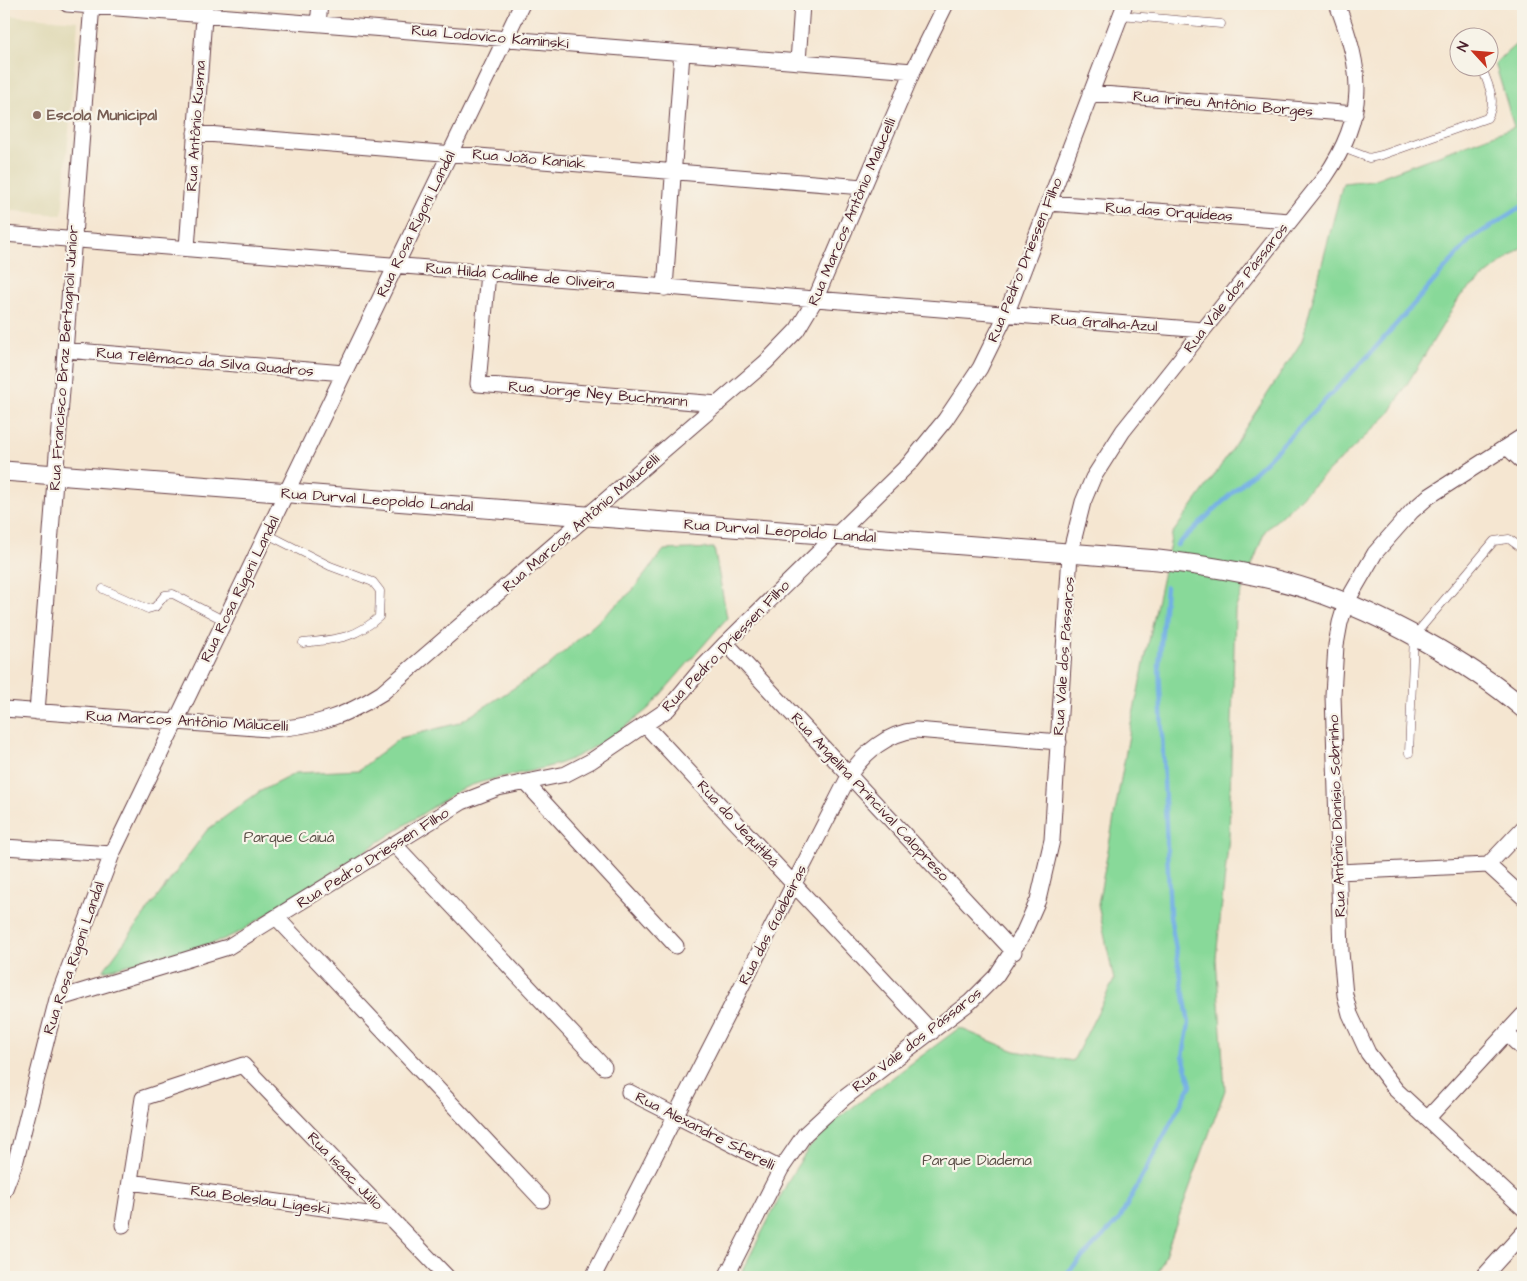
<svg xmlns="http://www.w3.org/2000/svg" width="1527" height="1281" viewBox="0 0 1527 1281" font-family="'Architects Daughter',sans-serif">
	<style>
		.built { fill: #e2dcba }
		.green { fill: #88d999; stroke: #697c62 }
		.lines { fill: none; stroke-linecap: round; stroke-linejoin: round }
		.stream { stroke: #71afe4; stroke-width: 4.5 }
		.service-casing { stroke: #643d44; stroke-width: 9 }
		.minor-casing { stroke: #643d44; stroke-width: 17 }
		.tertiary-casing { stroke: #643d44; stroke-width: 21 }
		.service { stroke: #fff; stroke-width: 8 }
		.minor { stroke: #fff; stroke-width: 15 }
		.tertiary { stroke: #fff; stroke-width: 19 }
		.education-dot { fill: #8d6e63; stroke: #f7f3e8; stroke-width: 2 }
		.labels { text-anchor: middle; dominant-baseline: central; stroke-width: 4.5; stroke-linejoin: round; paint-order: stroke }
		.street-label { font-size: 15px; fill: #4a1f2b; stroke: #f7f3e8 }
		.education-label { font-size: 15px; font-weight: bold; fill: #785e54; stroke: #f7f3e8; text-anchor: start }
		.park-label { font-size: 15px; fill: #5a4e46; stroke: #f7f3e8 }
	</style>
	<rect width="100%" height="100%" fill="#f7f3e8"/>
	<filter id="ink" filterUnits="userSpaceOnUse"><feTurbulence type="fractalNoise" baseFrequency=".02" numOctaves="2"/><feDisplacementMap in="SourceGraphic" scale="10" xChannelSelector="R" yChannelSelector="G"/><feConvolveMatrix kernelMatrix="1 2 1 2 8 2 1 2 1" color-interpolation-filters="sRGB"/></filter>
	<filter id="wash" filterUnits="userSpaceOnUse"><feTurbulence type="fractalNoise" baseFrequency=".0096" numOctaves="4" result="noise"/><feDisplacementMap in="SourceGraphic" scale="20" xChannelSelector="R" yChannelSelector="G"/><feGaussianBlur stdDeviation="1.12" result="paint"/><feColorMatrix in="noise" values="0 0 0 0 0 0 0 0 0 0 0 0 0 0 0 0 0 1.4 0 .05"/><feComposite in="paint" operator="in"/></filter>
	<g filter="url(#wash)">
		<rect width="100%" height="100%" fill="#f5e6d1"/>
		<!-- built -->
		<path class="built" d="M4,15l74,6 -16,194 -58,-5z"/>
		<!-- green -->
		<path class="green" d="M1523,38v208l-62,49 -72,119 -124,117 -30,79 -6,227 -13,121 9,132 -68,187h-418l53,-103 17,-26 24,-26 126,-94 56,23 58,10 41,-81 -16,-75 33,-181 41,-190 44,-61 86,-132 41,-158 29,-3 142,-53 -19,-64z
			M714,548l13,70 -78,90c-25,21 -66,50 -98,58 -31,9 -62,11 -92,24l-219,142 -23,10 -114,29 104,-141 52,-38 37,-19 63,-3 41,-32 59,-15 88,-56 85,-76 32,-41z"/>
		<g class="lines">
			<!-- stream -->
			<path class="stream" d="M1177,545l89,-84 103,-106 102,-116 52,-33
				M1063,1277l56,-57 72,-135 -8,-29 6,-33 -19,-107 -11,-251 7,-78"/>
		</g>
	</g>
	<g filter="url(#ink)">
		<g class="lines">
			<!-- service casing -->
			<g class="service-casing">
				<path id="service" d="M1120,15l101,9
					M1343,148l26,10 13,-3 105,-37c11,-17 1,-33 -5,-50
					M267,534l63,32 43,16 7,9 -1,26c-26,23 -44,22 -76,26
					M103,589l45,20 7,-2 10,-12 8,-1 52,27
					M1409,753l5,-117 80,-95 15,-2 14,10"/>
			</g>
			<!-- minor casing -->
			<g class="minor-casing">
				<path id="minor" d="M67,4l846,67
					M318,24l2,-20
					M798,62l4,-58
					M1090,93l265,21
					M195,133l668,54
					M1048,203l242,18
					M4,234l1199,96
					M187,248l18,-244
					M488,273l-10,111 240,20
					M665,288l17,-235
					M65,350l279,23
					M1523,436l-95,61 -16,14 -37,42 -29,50 -6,20 -4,22 -3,50 8,257 4,43 5,19 18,39 28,37 127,118
					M1507,447l16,15
					M726,643l288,309
					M4,709l264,20c43,-1 78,-13 114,-36l384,-331 31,-32 18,-30 98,-229 33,-67
					M37,712l55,-708
					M646,726l286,306
					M526,783l150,163
					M394,844l210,223
					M4,847l108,7
					M1488,865l35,32
					M1338,872l150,-7 35,-37
					M277,918l265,282
					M57,999l171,-52 234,-145 36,-14 68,-14 25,-13 77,-52 35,-42 23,-24 183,-179 36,-44 35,-52 26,-53 119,-311
					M1506,1033l17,16
					M629,1092l152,77
					M1427,1119l96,-104
					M130,1182l260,35
					M4,1191l12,-31 41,-161 55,-145 410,-850
					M123,1225l20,-127 100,-33 204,212
					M593,1277l256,-501c15,-24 39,-43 67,-46l143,12
					M726,1277l55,-108 24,-35 39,-36 126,-96 26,-26 26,-40 16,-36 14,-60 18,-286 13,-52 10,-24 30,-47 202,-254c43,-63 38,-105 12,-173
					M1483,1277l40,-44"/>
			</g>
			<!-- tertiary casing -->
			<g class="tertiary-casing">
				<path id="tertiary" d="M4,471l1154,89c52,6 103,14 153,30 69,23 157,71 212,118"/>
			</g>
			<!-- service -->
			<use href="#service" class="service"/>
			<!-- minor -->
			<use href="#minor" class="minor"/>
			<!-- tertiary -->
			<use href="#tertiary" class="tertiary"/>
		</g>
	</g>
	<!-- markers -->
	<circle class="education-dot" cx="37" cy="115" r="5"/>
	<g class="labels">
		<!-- street labels -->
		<g class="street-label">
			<text transform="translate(490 37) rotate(5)">Rua Lodovico Kaminski</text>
			<text transform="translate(1223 104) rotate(5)">Rua Irineu Antônio Borges</text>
			<text transform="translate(196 126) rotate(-86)">Rua Antônio Kusma</text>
			<text transform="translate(529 159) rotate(5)">Rua João Kaniak</text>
			<text transform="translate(852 212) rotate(-67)">Rua Marcos Antônio Malucelli</text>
			<text transform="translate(1169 212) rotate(4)">Rua das Orquídeas</text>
			<text transform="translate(416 224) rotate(-64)">Rua Rosa Rigoni Landal</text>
			<text transform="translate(1025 260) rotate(-68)">Rua Pedro Driessen Filho</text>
			<text transform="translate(520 276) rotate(5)">Rua Hilda Cadilhe de Oliveira</text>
			<text transform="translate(1236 288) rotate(-52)">Rua Vale dos Pássaros</text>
			<text transform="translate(1104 323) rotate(4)">Rua Gralha-Azul</text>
			<text transform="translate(64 358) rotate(-86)">Rua Francisco Braz Bertagnoli Júnior</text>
			<text transform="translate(205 362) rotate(5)">Rua Telêmaco da Silva Quadros</text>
			<text transform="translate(598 394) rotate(5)">Rua Jorge Ney Buchmann</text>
			<text transform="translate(377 500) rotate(4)">Rua Durval Leopoldo Landal</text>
			<text transform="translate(581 523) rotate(-41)">Rua Marcos Antônio Malucelli</text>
			<text transform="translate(780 531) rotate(4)">Rua Durval Leopoldo Landal</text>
			<text transform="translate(240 589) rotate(-64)">Rua Rosa Rigoni Landal</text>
			<text transform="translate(726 646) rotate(-46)">Rua Pedro Driessen Filho</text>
			<text transform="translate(1064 656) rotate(-86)">Rua Vale dos Pássaros</text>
			<text transform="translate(187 721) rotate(3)">Rua Marcos Antônio Malucelli</text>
			<text transform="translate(870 797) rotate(47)">Rua Angelina Princival Calopreso</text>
			<text transform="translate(1337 816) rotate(-92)">Rua Antônio Dionísio Sobrinho</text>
			<text transform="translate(738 824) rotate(47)">Rua do Jequitibá</text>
			<text transform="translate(373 858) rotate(-32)">Rua Pedro Driessen Filho</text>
			<text transform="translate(773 925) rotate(-63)">Rua das Goiabeiras</text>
			<text transform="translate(74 958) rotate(-71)">Rua Rosa Rigoni Landal</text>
			<text transform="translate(917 1040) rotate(-38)">Rua Vale dos Pássaros</text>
			<text transform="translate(705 1131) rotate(27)">Rua Alexandre Sferelli</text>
			<text transform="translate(345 1171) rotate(46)">Rua Isaac Júlio</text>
			<text transform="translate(260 1200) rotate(8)">Rua Boleslau Ligeski</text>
		</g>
		<!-- education labels -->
		<g class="education-label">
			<text x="47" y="115">Escola Municipal</text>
		</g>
		<!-- park labels -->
		<g class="park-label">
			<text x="289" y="837">Parque Caiuá</text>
			<text x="977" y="1160">Parque Diadema</text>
		</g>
	</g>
	<!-- margin -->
	<rect width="1527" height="1281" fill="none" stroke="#f7f3e8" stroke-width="20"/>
	<!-- north arrow -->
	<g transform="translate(1474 52) rotate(296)"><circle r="24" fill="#f7f3e8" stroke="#b29e9c"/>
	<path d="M0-4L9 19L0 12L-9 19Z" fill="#c8321e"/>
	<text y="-8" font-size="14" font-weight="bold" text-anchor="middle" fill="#4a1f2b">N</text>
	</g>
</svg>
